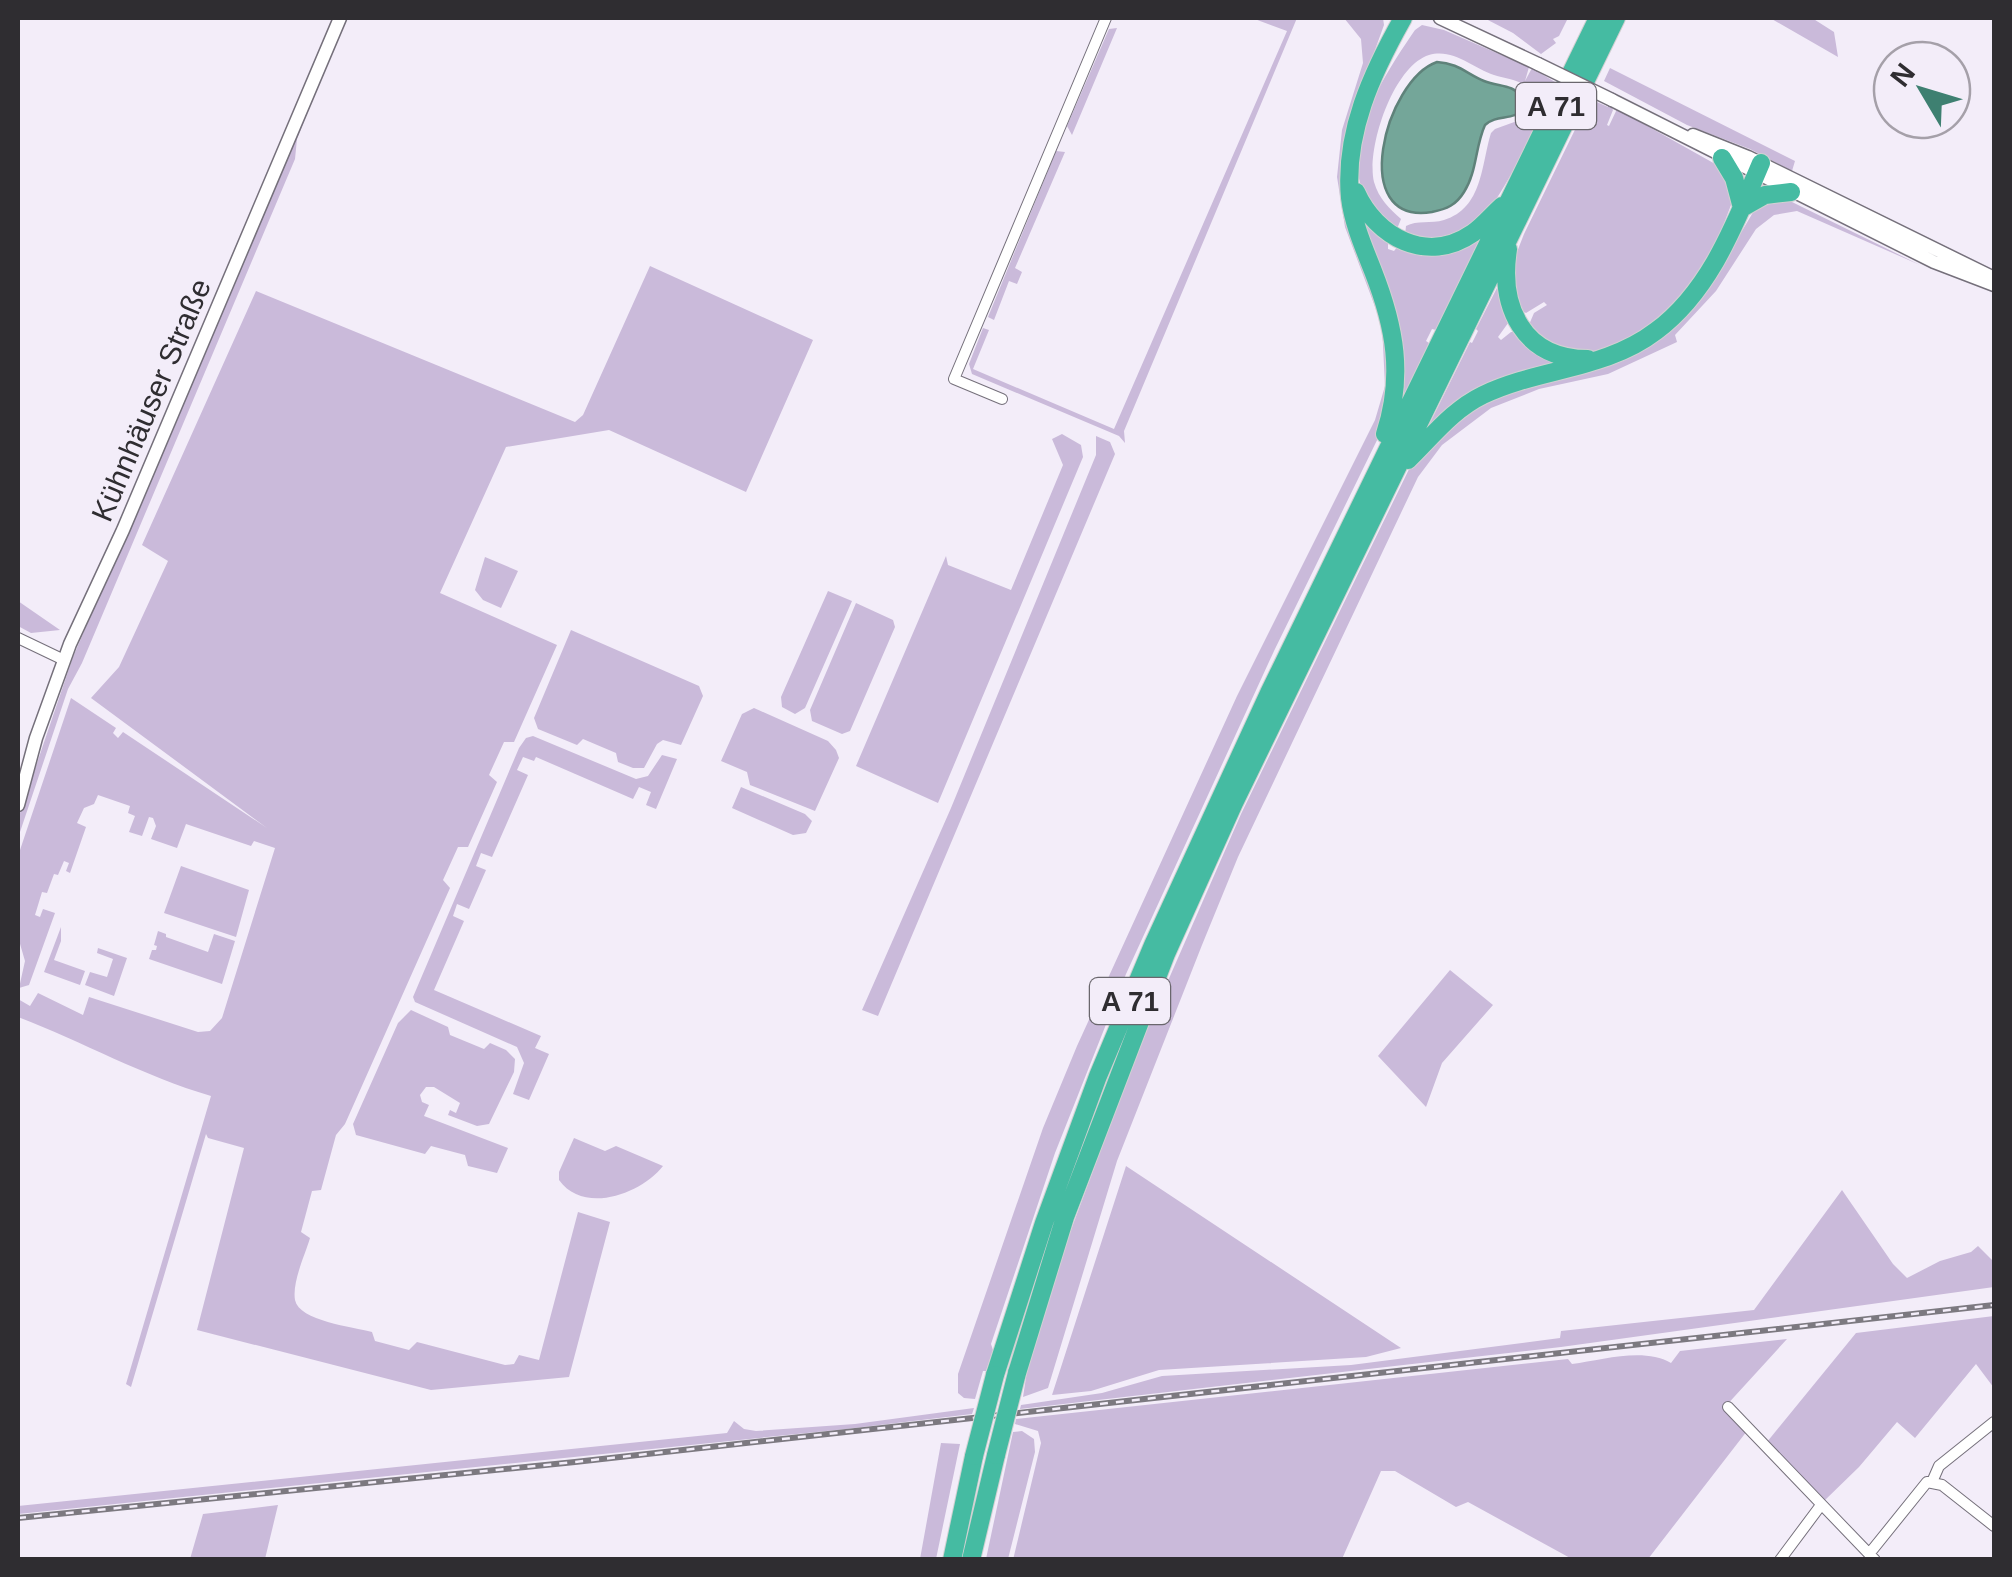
<svg xmlns="http://www.w3.org/2000/svg" width="2012" height="1577" viewBox="0 0 2012 1577" font-family="Arial,sans-serif">
	<style>
		.green { fill: #cabada }
		.water { fill: #74a699; stroke: #5f827a; stroke-width: 2.5 }
		.lines { fill: none; stroke-linecap: round; stroke-linejoin: round }
		.minor-casing { stroke: #75707b; stroke-width: 12 }
		.tertiary-casing { stroke: #75707b; stroke-width: 15 }
		.motorway-casing { stroke: #d1d1d2; stroke-width: 20 }
		.minor { stroke: #fff; stroke-width: 10 }
		.tertiary { stroke: #fff; stroke-width: 12 }
		.motorway { stroke: #45bba2; stroke-width: 18 }
		.rail-casing { stroke: #7c7980; stroke-width: 6 }
		.rail { stroke: #f3edf9; stroke-width: 2.5; stroke-dasharray: 8; stroke-linecap: butt }
		.tertiary-bridge-casing { stroke: #75707b; stroke-width: 15; stroke-linecap: butt }
		.motorway-bridge-casing { stroke: #d1d1d2; stroke-width: 20; stroke-linecap: butt }
		.tertiary-bridge { stroke: #fff; stroke-width: 12 }
		.motorway-bridge { stroke: #45bba2; stroke-width: 18 }
		.labels { text-anchor: middle; dominant-baseline: central; stroke-width: 10; stroke-linejoin: round; paint-order: stroke }
		.shield { fill: #f3edf9; stroke: #6a676d; stroke-width: 2.5 }
		.shield-label { font-size: 28px; font-weight: bold; fill: #2f2d31 }
		.street-label { font-size: 30px; fill: #2f2d31; stroke: #f3edf9 }
	</style>
	<rect width="100%" height="100%" fill="#f3edf9"/>
	<!-- green -->
	<path class="green" d="M1252,18h45l-173,413 1,12 -6,-7 -147,-62 -3,-10 14,-36 6,2 -16,39 141,60 173,-398z
		M1344,18h39l1,7 -26,72 -13,58 46,195 -10,82 -107,219 -148,323 -71,179 -64,191 2,6 -7,21h-3l-8,28 -11,-1 -6,-5v-19l85,-246 34,-82 160,-350 138,-276 10,-34 -3,-61 -37,-98 -8,-50 5,-47 21,-67 -2,-24z
		M1484,18h84l-9,18 -6,3 3,4 -15,11 -28,-21z
		M1770,18h42l22,14 4,25z
		M1422,25l22,5 85,37 -4,14 7,-13 23,14c-17,35 -55,132 -89,149 -21,11 -39,9 -61,4l1,-9c11,-6 25,-2 38,-6 39,-12 37,-55 47,-87l4,-4 33,-12c5,-9 9,-19 1,-28 -9,-10 -23,-10 -35,-14 -22,-7 -40,-27 -65,-20 -36,11 -63,94 -55,127 5,17 15,26 27,37l-4,10c-15,-6 -20,-11 -28,-25 -34,-56 14,-127 46,-174z
		M1117,28l-45,107 -5,-9 42,-97z
		M1610,68l185,93 -3,10 -42,-22 -63,-24 -83,-44z
		M320,81l-23,58 -2,20 -213,504 -14,26 -50,149v-19l55,-162z
		M1590,99l18,8 2,-2 3,5 -6,15 2,1 8,-17 100,56 16,26 -2,14 -19,50 -28,43 -51,40 -39,15 -40,-5 -26,-21 6,-14 13,-8 -3,-3 -18,11 -9,-4 -5,-44 12,-31z
		M1056,151l9,1 -50,116 7,4 -5,12 -8,-3 -15,39 -6,-3z
		M1790,201l130,64 -123,-54 -23,4 -18,14 -40,62 -41,44 2,7 -69,32 -69,15 -48,19 -49,37 -24,32 -180,380 -36,88 -85,216 -69,227 -25,9 4,-26 41,-133 71,-191 102,-233 171,-351 14,-19 69,-50 142,-44 96,-104 25,-42z
		M1361,212l27,29v8l6,2 4,-5 87,-15 -49,99 -4,-1 -6,12 3,2 -29,62z
		M650,266l163,74 -67,152 -137,-62 -103,17 -66,146 117,52 -43,97h-10l-15,33 8,7 -29,65h-10l-15,33 7,8 -105,236 -9,11 -15,55 -9,1 -11,41 9,6c-5,17 -18,44 -15,62 4,21 58,27 77,32l3,9 34,9 8,-8 88,23 9,-1 5,-9 20,5 39,-148 32,10 -41,155 -138,13 -234,-60 47,-182 -36,-10 -2,-4 -75,253 -5,-3 85,-288c-68,-20 -128,-54 -193,-79v-18l12,7 8,-13 45,22 6,-18 109,35 12,-1 12,-13 53,-170 -21,-7 -3,5 -65,-22 -9,24 -26,-9 5,-13 -3,-8 -4,-1 -7,19 -13,-4 6,-16 -7,-3 2,-7 -32,-11 -4,9 -10,4 -7,15 9,4 -16,46 -4,-2 3,-8 -5,-2 -6,14 -4,-1 -7,19 -5,-1 -7,23 5,2 3,-8 12,4 -26,72 -10,3 6,-27 -7,-24v-81l53,-158 45,30 -3,5 5,5 5,-6 144,96 -176,-130 28,-31 49,-106 -26,-16 114,-254 319,131 8,-7z
		M1501,280l10,39 -13,18 3,3 10,-8h7l54,30 -145,67 43,-87 2,1 6,-12 -2,-2z
		M1062,434l19,11 2,12 -145,346 -82,-37 90,-210 2,9 63,25 52,-125 -11,-26z
		M1096,436l14,6 5,12 -237,562 -16,-6 89,-202 145,-353z
		M485,557l33,14 -17,37 -18,-8 -8,-10z
		M828,591l24,10 -47,107 -10,6 -13,-7 -1,-10z
		M18,601l42,29 -29,3 -13,-7z
		M856,603l37,17 2,7 -45,104 -8,3 -30,-13 -2,-11z
		M571,630l128,56 4,10 -22,49 -18,-5 -6,4 -13,24h-11l-15,-6 -2,-9 -33,-14 -6,6 -39,-16 -4,-11z
		M754,708l74,33 8,9 3,8 -24,53 -65,-26 -3,-13 -26,-11 21,-47z
		M533,736l103,43 12,-3 14,-21 15,4 -21,50 -10,-4 5,-13 -12,-5 -6,12 -97,-42 -2,4 -11,-4 -6,13 11,5 -36,82 -11,-4 -5,13 10,4 -17,39 -12,-5 -4,12 11,5 -30,69 107,46 -6,12 14,6 -20,46 -16,-6 11,-31 -7,-16 -102,-45 -2,-5 106,-249 7,-10z
		M741,787l64,27 7,7 -6,12 -13,2 -61,-27z
		M181,866l68,24 -13,47 -72,-24z
		M61,927v14l-7,19 31,11 -5,14 -36,-13z
		M158,931l8,3v3l42,15 6,-18 21,7 -13,43 -73,-25 3,-9h4l1,-4 -3,-1z
		M98,948l29,10 -13,38 -29,-11 5,-13 17,5 6,-18 -16,-6z
		M1450,970l43,35 -51,58 -16,44 -48,-51z
		M411,1010l37,17 2,8 34,14 6,-6 16,7 9,9 -1,13 -25,52 -12,2 -29,-11 2,-5 6,3 4,-10 -26,-16h-8l-6,8 2,7 7,3 -5,11 84,32 -11,25 -29,-7 -3,-11 -34,-9 -6,8 -69,-19 -3,-11 45,-101z
		M574,1138l31,13 11,-5 47,20c-22,28 -79,49 -104,14v-8z
		M1126,1166l275,182 -35,9 -207,13 -68,21 -39,4z
		M1842,1190l51,74 14,14 33,-17 31,-9 7,-6 16,16v25l-433,60 -541,62 1,-4 81,-12 60,-17 189,-11 209,-27 1,-7 193,-21z
		M1994,1316v72l-18,-24 -61,74 -18,-16 -38,45 -36,35 -56,-60 89,-109z
		M1787,1339l-63,69 23,23 -99,128h-76l-104,-57 -12,5 -61,-36h-14l-39,88 -329,1 28,-117 -3,-12 -23,-7 1,-5 552,-60 4,5c30,-4 72,-17 99,-1l9,-12z
		M974,1408l-2,6 -126,15 -828,85v-8l709,-73 7,-12 10,8 12,2 99,-7z
		M1022,1431l12,8 1,13 -27,107h-22l27,-127z
		M941,1443l19,1 -24,115h-16z
		M278,1505l-13,54h-75l13,-45z"/>
	<!-- water -->
	<path class="water" d="M1437,62c21,1 30,12 47,19 15,6 28,3 39,16l1,12c-11,12 -27,5 -39,16 -10,22 -8,47 -21,67 -8,13 -17,17 -32,20 -85,14 -47,-132 5,-150z"/>
	<g class="lines">
		<!-- minor casing -->
		<g class="minor-casing">
			<path id="minor" d="M1002,399l-48,-20 152,-361
				M18,638l46,22
				M1728,1407l147,153
				M1932,1482l7,-16 55,-44
				M1869,1554l58,-72 15,3 52,41
				M1780,1560l41,-55"/>
		</g>
		<!-- tertiary casing -->
		<g class="tertiary-casing">
			<path id="tertiary" d="M1440,18l98,46
				M1612,100l322,162 60,23
				M1693,135l55,22 246,121
				M18,805l18,-67 34,-94 53,-114 217,-512"/>
		</g>
		<!-- motorway casing -->
		<g class="motorway-casing">
			<path id="motorway" d="M1722,158l12,20 8,30
				M1356,192c20,45 71,73 117,41 10,-7 19,-18 29,-27
				M1742,208l23,-13 26,-3
				M1508,249c-9,58 15,110 80,110
				M1385,434c19,-58 10,-107 -12,-163 -9,-23 -20,-48 -23,-73 -6,-65 22,-125 53,-180
				M1408,460c24,-23 44,-50 75,-65 56,-27 122,-25 173,-64 54,-40 79,-107 105,-168
				M1017,1373l48,-156 101,-263 68,-151 382,-785
				M995,1375l49,-152 54,-147 55,-131 116,-252 329,-675
				M952,1560l22,-104
				M971,1560l25,-105"/>
		</g>
		<!-- minor -->
		<use href="#minor" class="minor"/>
		<!-- tertiary -->
		<use href="#tertiary" class="tertiary"/>
		<!-- motorway -->
		<use href="#motorway" class="motorway"/>
		<!-- rail casing -->
		<g class="rail-casing">
			<path id="rail" d="M18,1518l557,-56 1419,-157"/>
		</g>
		<!-- rail -->
		<use href="#rail" class="rail"/>
		<!-- tertiary-bridge casing -->
		<g class="tertiary-bridge-casing">
			<path id="tertiary-bridge" d="M1538,64l74,36"/>
		</g>
		<!-- motorway-bridge casing -->
		<g class="motorway-bridge-casing">
			<path id="motorway-bridge" d="M996,1455l21,-82
				M974,1456l21,-81"/>
		</g>
		<!-- tertiary-bridge -->
		<use href="#tertiary-bridge" class="tertiary-bridge"/>
		<!-- motorway-bridge -->
		<use href="#motorway-bridge" class="motorway-bridge"/>
	</g>
	<g class="labels">
		<!-- shield labels -->
		<g class="shield">
			<rect x="1516" y="83" width="80" height="46" rx="8"/>
			<rect x="1090" y="978" width="80" height="46" rx="8"/>
		</g>
		<g class="shield-label">
			<text x="1556" y="106">A 71</text>
			<text x="1130" y="1001">A 71</text>
		</g>
		<!-- street labels -->
		<g class="street-label">
			<text transform="translate(151 400) rotate(-67)">Kühnhäuser Straße</text>
		</g>
	</g>
	<!-- border -->
	<rect width="2012" height="1577" fill="none" stroke="#2f2d31" stroke-width="40"/>
	<!-- north arrow -->
	<g transform="translate(1922 90) rotate(308)"><circle r="48" fill="#f3edf9" stroke="#a5a0a9" stroke-width="2.5"/>
	<path d="M0-8L18 38L0 25L-18 38Z" fill="#3e8071"/>
	<text y="-15" font-size="28" font-weight="bold" text-anchor="middle" fill="#2f2d31">N</text>
	</g>
</svg>
